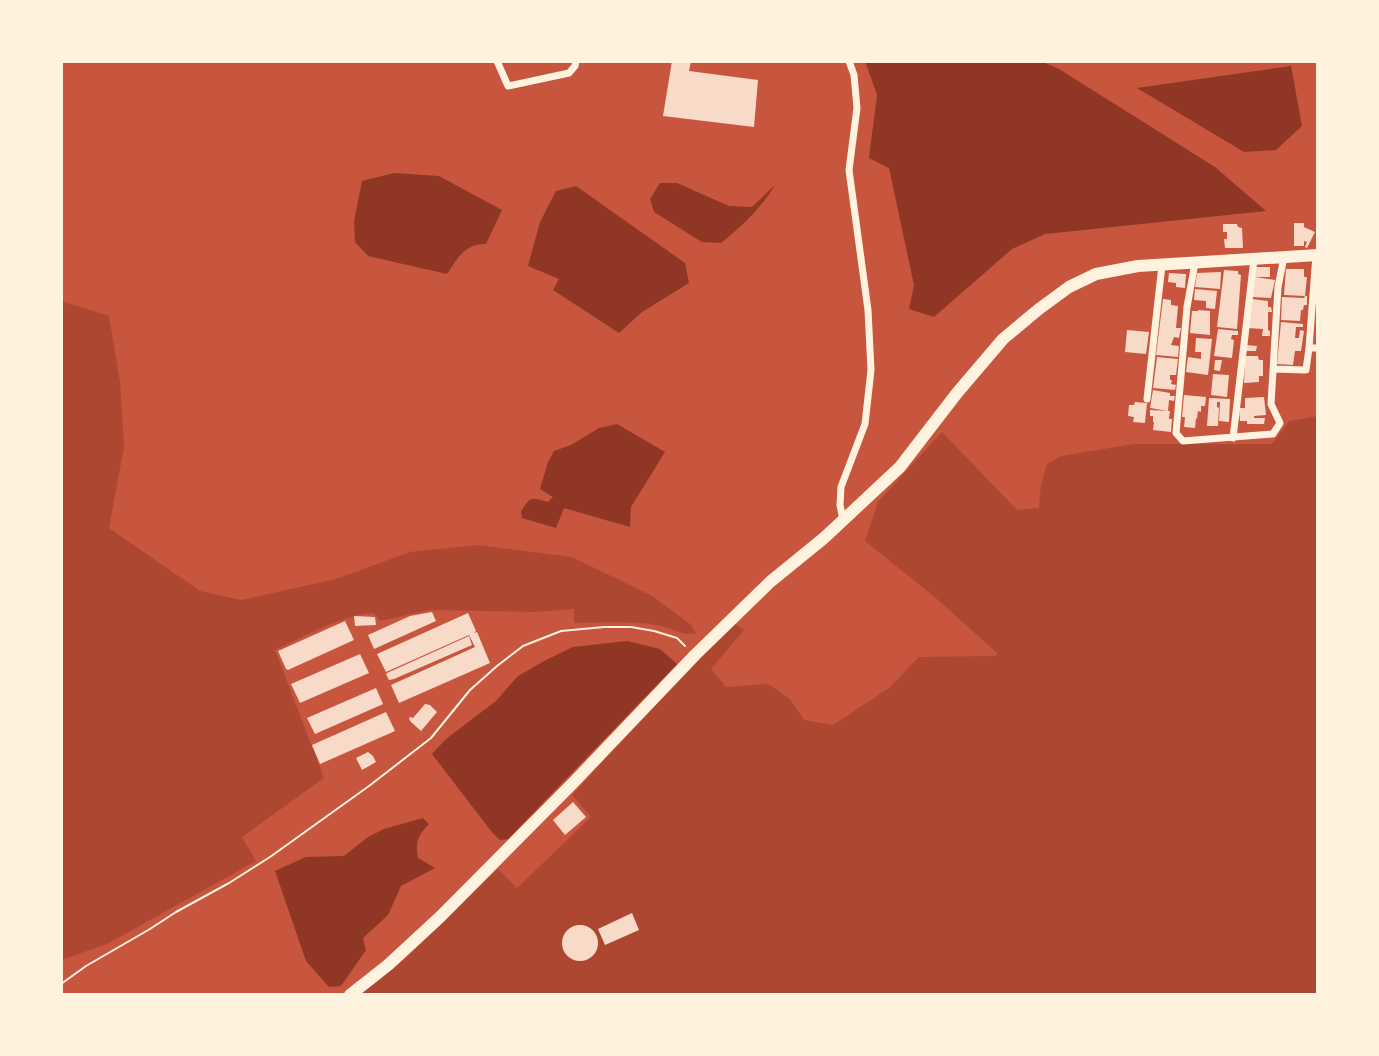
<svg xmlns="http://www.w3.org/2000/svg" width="1379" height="1056" viewBox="0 0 1379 1056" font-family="'Open Sans',sans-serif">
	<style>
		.green { fill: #ae4732 }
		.water { fill: #8f3625 }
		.building { fill: #f7dbc8 }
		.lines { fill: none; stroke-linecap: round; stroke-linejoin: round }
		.path { stroke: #fff3e0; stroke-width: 2 }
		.minor { stroke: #fff3e0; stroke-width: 7 }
		.primary { stroke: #fff3e0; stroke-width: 12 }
	</style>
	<rect width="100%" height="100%" fill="#c8553d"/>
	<!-- green -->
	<path class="green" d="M61,301l48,15 11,66 4,65 -15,81 91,63 41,9 95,-21 74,-27 68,-7 94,12 80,39 38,28 6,9c-13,3 -20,-3 -32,-6 -24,-7 -65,-4 -90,-4v-14l-39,3 -106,-2 -49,11 -6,-8c-34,2 -68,23 -99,37l49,128 -82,59 14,24 -149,83 -46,16z
		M1318,416v579h-959l46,-36 93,-90 19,19 74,-71 -19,-22 119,-129 44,-42 9,6 -33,39 15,18 42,-3 22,15 14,21 29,5 56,-37 30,-31 77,-1 1,-3 -60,-54 -72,-58 13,-39 64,-70 75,78 22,-2 2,-24 6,-20 14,-8 73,-12h138l17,-23z"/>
	<!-- water -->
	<path class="water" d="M865,61h176l18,8 156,98 51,44 -221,23 -33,15 -78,68 -25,-8 5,-24 -25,-117 -20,-10 8,-63z
		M1291,66l11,60 -26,24 -32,2 -107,-64z
		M394,173l45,3 63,34 -16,34c-21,-1 -29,15 -39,30l-79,-18 -13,-14 -1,-21 8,-40z
		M660,183h17l52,23 23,1 23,-22c-14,23 -33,41 -54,58l-19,-1 -48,-30 -4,-13z
		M576,186l109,77 4,20 -47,29 -23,21 -66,-43 6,-11 -31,-13 12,-44 16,-31z
		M617,424l48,28 -34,55 -1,20 -66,-19 -8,20 -34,-10 -1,-7c10,-15 10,-14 27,-9l5,-5 -13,-8 8,-27 6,-11 17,-6 28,-17z
		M627,641l33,8 17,15 -169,175 -8,1 -9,-9 -59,-77 14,-15 50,-38 22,-25 28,-16 27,-13z
		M423,818l6,6c-11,11 -14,18 -11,34l17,10 -34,18 -13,29 -25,23 3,12 -25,36 -12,1 -23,-26 -31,-90 31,-14 38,-1 24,-19 16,-8z"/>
	<!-- building -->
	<path class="building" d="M672,61h19l-2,10 69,9 -4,47 -91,-11z
		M1294,223h10v4l11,5 -8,16 -2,-1 2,-5 -3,-1v5h-10z
		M1223,224h14l1,3 4,1 1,20h-18l-1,-9h3v-7h-4z
		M1256,267h14v10h-15z
		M1286,269h18v8h3l-2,19 -21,-1z
		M1224,270l14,1v3l3,1 -4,54 -20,-2z
		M1221,272l-1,17 -25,-2 2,-14z
		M1169,273l17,1 -1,14 -9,-1v-4l-8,-1z
		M1255,277l20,3 -4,18 -19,-1z
		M1195,289l22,2 -2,18 -9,-1v-7l-12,-1z
		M1305,296h2v9h-3l-1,5h-2l-1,11 -19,-1 1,-23 22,1z
		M1163,299l8,1v5l7,1 -2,22h5l-2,10 -5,-1 -3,8 8,1 -1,11 -22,-2z
		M1252,299l16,2v6h3l1,5h-4v18l2,1v5h-8l1,-7 -15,-1z
		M1198,310l12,1v24l-20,-2 2,-22h6z
		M1281,322l22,2v3h-7l-1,11h4l1,-8 4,1 -3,20h-6l-2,14 -16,-1z
		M1218,329l20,2v4h-6l-1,4 3,1 -2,18 -18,-2z
		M1127,330l22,2 -3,22 -21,-2z
		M1196,338l16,1 -4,36 -22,-3 2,-15 13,2v-7h-6z
		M1246,345l11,1 -1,5h-10z
		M1245,356h13l1,4h4v16h-4v6l-15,1z
		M1157,357l21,2 -2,16h-6v5h2l-1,4 5,1 -1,5 -22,-2z
		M1215,360h7l-2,11 -6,-1z
		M1213,374l16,1 -2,22 -16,-2z
		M1153,390l17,3v3h5l-1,5 -5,-1 -1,11 -18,-3z
		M1184,395l22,2 -1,9h-4v6l-3,-1 -1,8 -1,-1 -1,10 -11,-1 1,-10h-3z
		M1264,397l2,18 -12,1v2h11l-1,6h-17v-3h-7l-1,-13h6v-10z
		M1209,398l21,1 -1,23 -10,-1 1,-19h-3v5l2,1 -1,18h-11z
		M1135,402l12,1 -2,20 -12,-1 1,-5 -6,-1 1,-11h5z
		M1150,410l20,1 -1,8h3l-1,13 -18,-2 1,-8h-1v-6h-3z
		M432,612l4,9 -62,28 -6,-14 42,-19z
		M468,613l8,18 -2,2 3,-1 13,31 -91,40 -8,-18 84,-38 -6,-12 -83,37 -9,-18z
		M354,616l21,1 1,8 -21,1z
		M345,621l9,19 -66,30 -2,-1 -8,-18z
		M469,636l3,9 -78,34 -5,1 -3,-6 1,-1z
		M360,654l9,19 -69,30 -9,-19z
		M376,688l7,16 -2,1 -66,29 -8,-16z
		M425,704l5,1 7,7 -16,19 -10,-9 -2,-3 1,-2 3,1z
		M386,712l9,19 -75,33 -8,-19z
		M368,752l5,4 3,6 -14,8 -6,-12z
		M573,802l13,15 -21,18 -12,-15z
		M632,913l7,17 -34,15 -7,-16z
		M562 943a18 18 0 1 1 36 0a18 18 0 1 1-36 0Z"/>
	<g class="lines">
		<!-- path -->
		<path class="path" d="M61,984l25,-18 64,-37 26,-17 53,-29 41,-26 99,-71 62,-48 39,-48 27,-24 26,-20 38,-15 43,-4h27l23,4 23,7 8,8"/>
		<!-- minor -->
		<path class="minor" d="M497,61l11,25 61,-13 6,-7 1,-5
			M1316,255l-7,93h9
			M1195,263l-8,44 -11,126 7,8 90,-7 7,-11 -9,-19 7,-117 6,-30
			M1273,369l33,1 3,-22
			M1147,399l15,-134
			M1233,438l21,-179
			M843,520l-3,-15 1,-18 24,-63 6,-54 -3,-60 -19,-140 8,-62 -3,-33 -5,-14"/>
		<!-- primary -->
		<path class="primary" d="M350,995l38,-30 52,-48 133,-134 122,-128 75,-73 54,-44 76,-71 57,-74 46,-54 36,-30 30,-22 27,-13 42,-8 180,-11"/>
	</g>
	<!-- border -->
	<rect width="1379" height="1056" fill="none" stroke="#fff3e0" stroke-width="126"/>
</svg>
